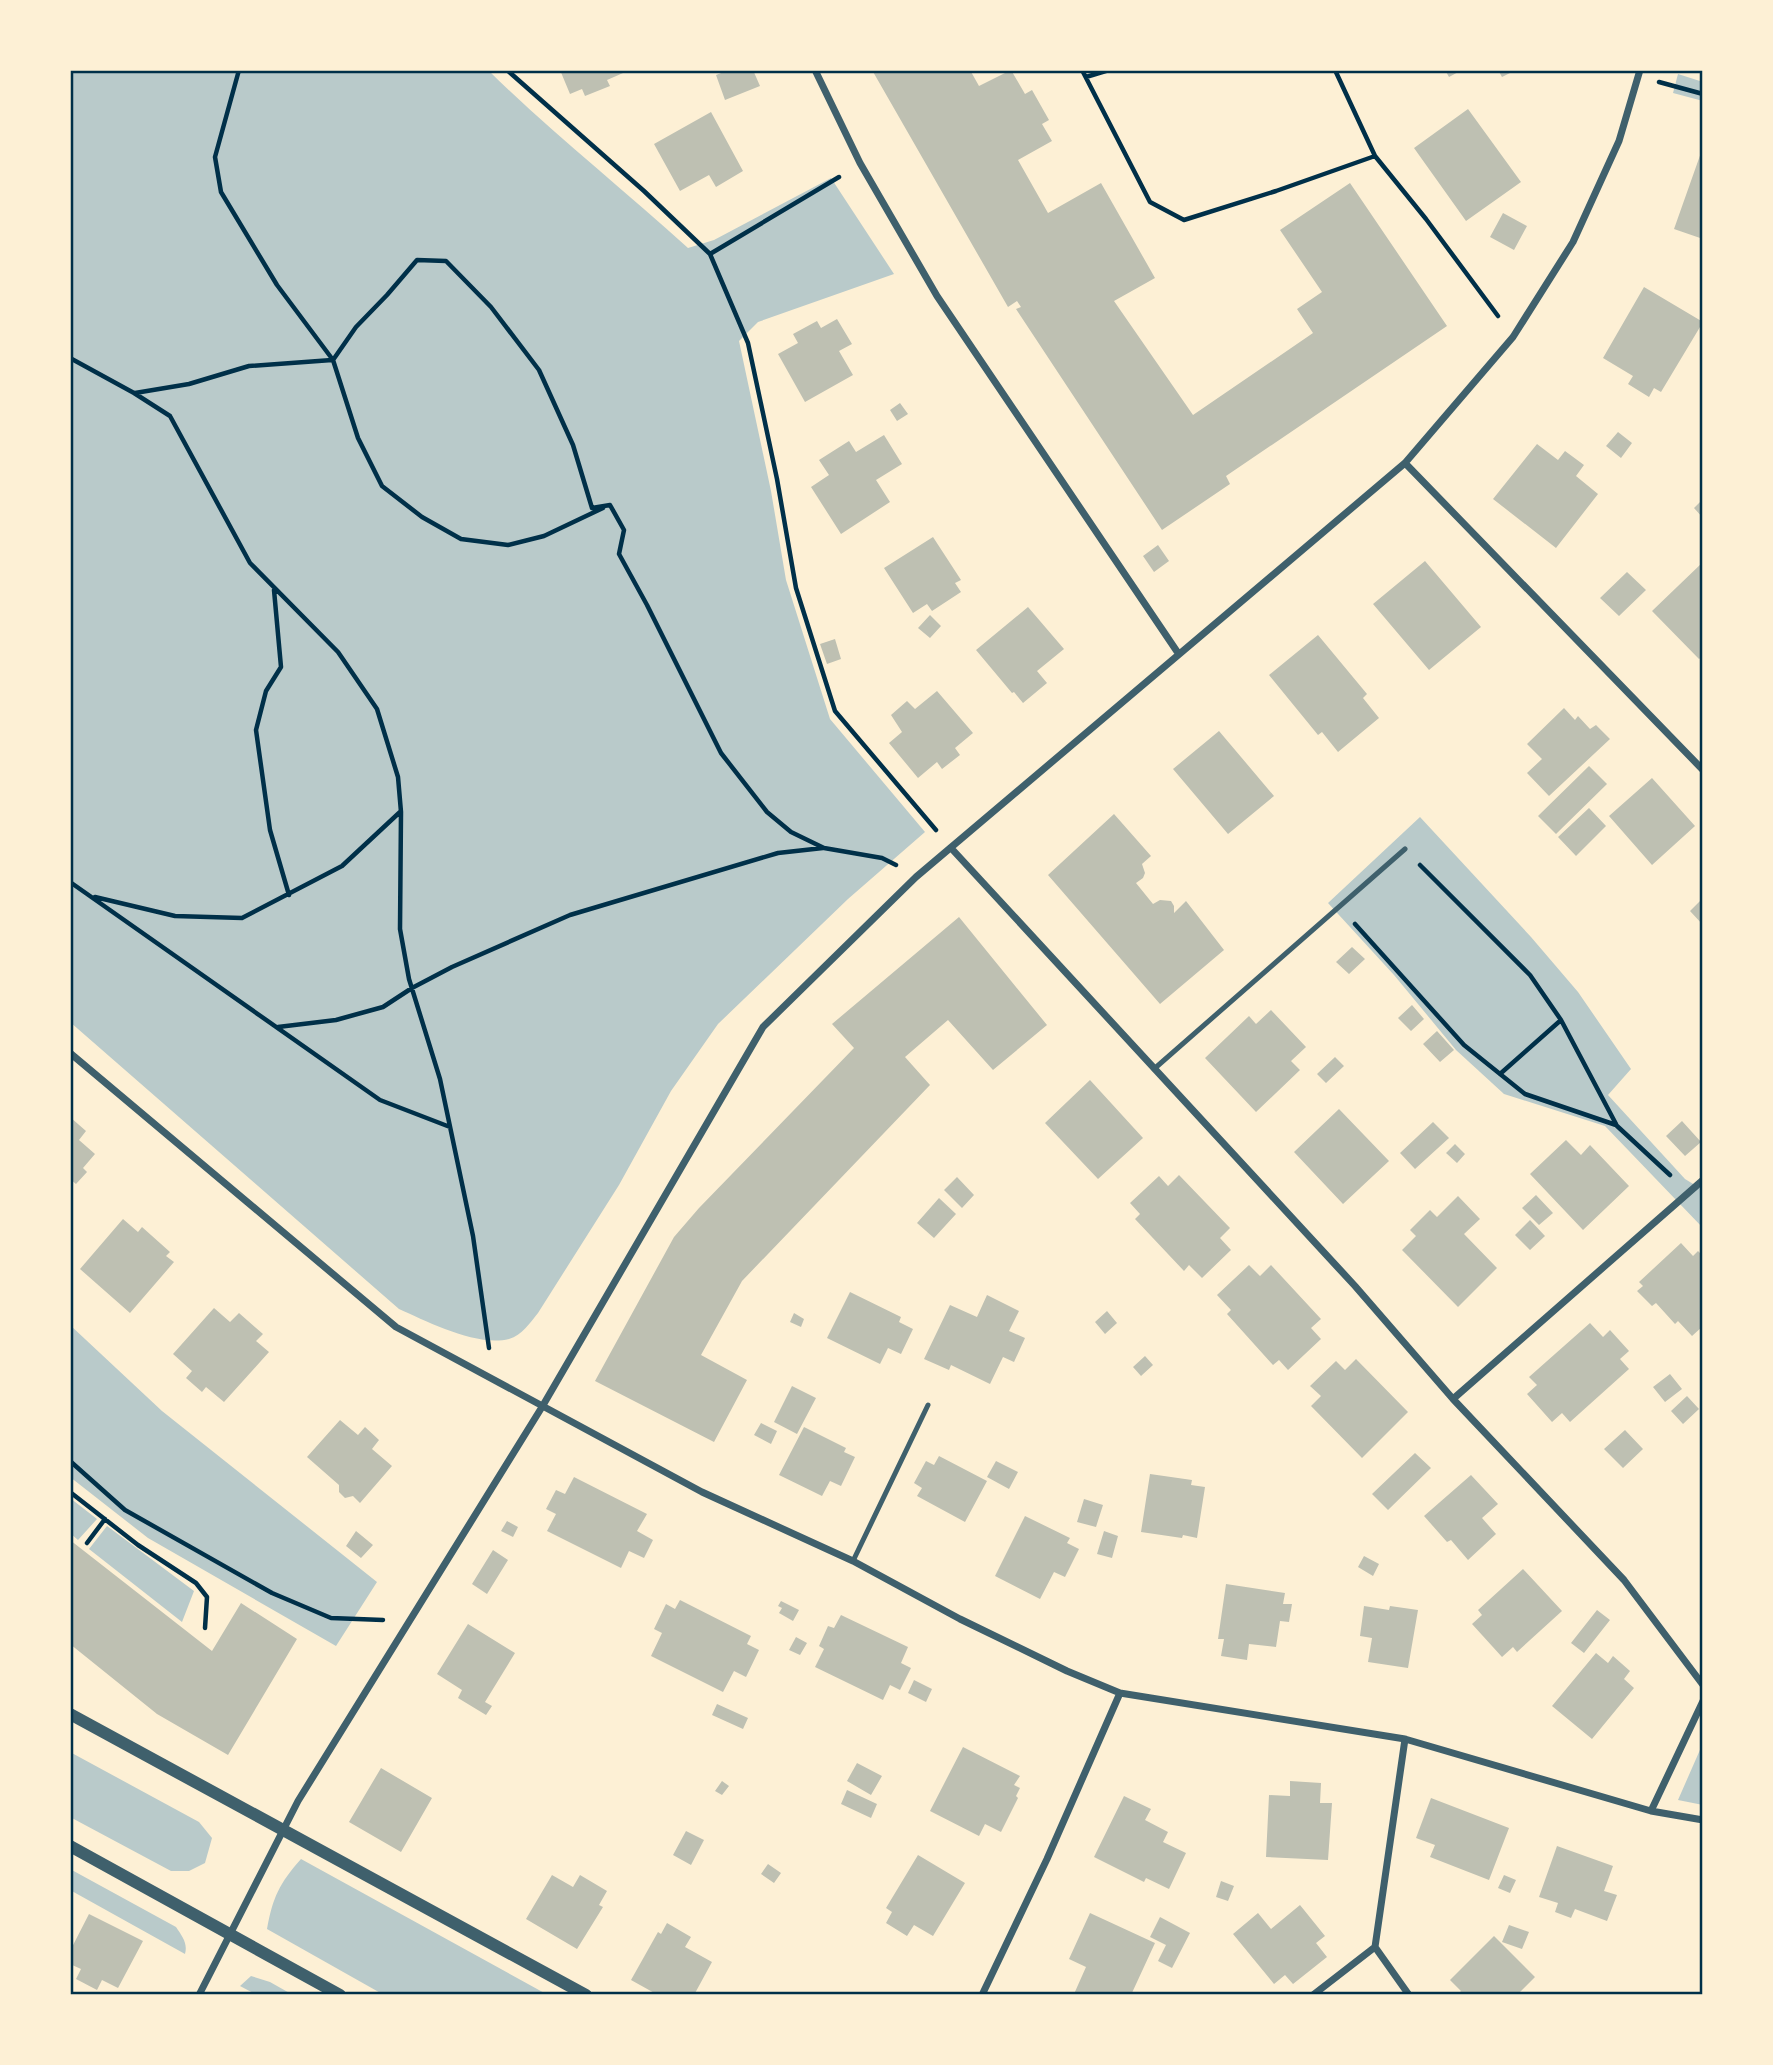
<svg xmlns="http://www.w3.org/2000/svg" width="1773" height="2065" viewBox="0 0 1773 2065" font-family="Cabin,sans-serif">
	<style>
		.green { fill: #b9caca }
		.building { fill: #bec0b2 }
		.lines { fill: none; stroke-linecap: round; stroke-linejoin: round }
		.path { stroke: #003049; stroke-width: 4.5 }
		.service { stroke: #3f606c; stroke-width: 5 }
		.minor { stroke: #3f606c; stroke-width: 7 }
		.tertiary { stroke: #3f606c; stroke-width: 12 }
		.neatline { fill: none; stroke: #003049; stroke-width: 2.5 }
	</style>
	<rect width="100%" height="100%" fill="#fdf0d5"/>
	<!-- green -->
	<path class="green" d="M70,70h418c64,63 134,118 200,178l26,-8 117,-62 63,96 -136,48 -19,19 32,150 15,89 44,139 95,113 -77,67 -130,125 -47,67 -52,94 -81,128c-8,10 -16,22 -29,26 -32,8 -81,-17 -110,-30l-329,-287z
		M1678,74l25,8v19l-30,-8z
		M1420,817l111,120 47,55 53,77 -23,26 77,84 18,11v38l-98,-102 -101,-32 -48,-44 -62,-75 -66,-72z
		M70,1325l92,86 215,171 -41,64 -188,-108 -78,-61z
		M70,1498l27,21 -19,21 -8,-7z
		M107,1526l87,65 -12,31 -93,-73z
		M1703,1743v62l-25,-5z
		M70,1752l129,70 13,16 -7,25 -16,8h-18l-101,-54z
		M301,1859l247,136h-164l-117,-66c6,-32 12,-45 34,-70z
		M70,1869l106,58c6,9 12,16 9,27l-115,-64z
		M251,1976l19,6 23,13h-36l-17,-9z"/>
	<!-- building -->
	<path class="building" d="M560,70h70l-23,10 3,6 -25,10 -3,-7 -12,5z
		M729,70h24l7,16 -35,14 -9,-25z
		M872,70h98l9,16 32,-16 14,24 7,-4 17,30 -7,4 10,17 -34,19 30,53 53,-30 54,95 -41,23 79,114 120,-82 -16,-24 25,-17 -42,-62 70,-47 97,143 -221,150 4,8 -68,46 -146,-221 5,-2 -4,-6 -9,6z
		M1445,70h17l-13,7z
		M1498,70h18l-14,7z
		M1468,109l53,73 -55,39 -52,-73z
		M711,112l32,59 -27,16 -7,-12 -29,16 -26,-47z
		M1703,147v92l-29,-10z
		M1503,213l24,13 -13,24 -24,-13z
		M1644,287l59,35 -42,70 -7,-4 -5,9 -21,-13 5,-8 -30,-18z
		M837,319l15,25 -13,7 14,24 -48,27 -27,-48 20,-11 -5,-9 24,-13 4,7z
		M900,403l8,11 -11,7 -7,-11z
		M1618,432l14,11 -11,15 -15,-12z
		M884,435l18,29 -26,16 14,22 -49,32 -30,-47 18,-12 -10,-15 30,-19 7,11z
		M1537,444l21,16 7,-9 19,14 -8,11 22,18 -42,54 -63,-49z
		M1703,499v19l-9,-10z
		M933,537l28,43 -6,3 6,9 -29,19 -5,-7 -14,9 -29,-45z
		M1158,545l11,16 -15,11 -11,-16z
		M1425,561l56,66 -52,43 -56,-66z
		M1703,562v94l-4,3 -47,-48z
		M1627,572l19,18 -27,26 -19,-18z
		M1028,607l36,42 -27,22 10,12 -24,20 -9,-11 -2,1 -36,-43z
		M930,615l11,11 -11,12 -12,-10z
		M1318,635l49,59 -4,4 16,20 -41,34 -16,-20 -4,3 -49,-60z
		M835,639l6,20 -14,5 -7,-20z
		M937,691l36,42 -18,15 5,7 -18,14 -5,-7 -19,16 -29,-35 13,-11 -11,-17 16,-14 8,8z
		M1564,708l11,12 3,-4 12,13 6,-4 14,14 -61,57 -22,-23 15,-14 -15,-15z
		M1219,731l55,65 -46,38 -55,-65z
		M1589,766l18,18 -51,50 -18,-18z
		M1652,778l43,48 -43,39 -43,-49z
		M1589,808l17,18 -30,30 -18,-19z
		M1114,814l37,42 -9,8 3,9 -2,5 -7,5 17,21 7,-4 11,1 3,5v7l12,-12 38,49 -64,54 -112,-129z
		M1703,898v27l-13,-14z
		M959,917l88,108 -54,45 -45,-50 -43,37 25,28 -188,196 -41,74 46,25 -33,62 -119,-61 79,-144 25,-29 155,-160 -22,-24z
		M1352,947l13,12 -16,15 -13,-12z
		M1412,1005l12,14 -13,12 -13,-13z
		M1271,1010l35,37 -15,14 9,9 -44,42 -51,-54 44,-42 7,8z
		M1437,1031l17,19 -14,12 -17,-18z
		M1335,1057l9,9 -18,17 -9,-9z
		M1090,1080l53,58 -45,41 -53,-56z
		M1339,1109l50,52 -46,43 -49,-52z
		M70,1117l16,14 -7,9 16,14 -12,14 4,4 -11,12 -6,-5z
		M1682,1121l19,21 -16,14 -19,-20z
		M1433,1122l16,16 -34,31 -15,-16z
		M1566,1140l15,15 9,-10 39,41 -46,44 -53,-56z
		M1455,1144l10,10 -8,9 -11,-10z
		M1179,1175l51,53 -10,10 11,12 -29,28 -13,-13 -5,6 -49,-52 5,-5 -10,-11 29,-27 9,10z
		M957,1177l17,18 -12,13 -18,-18z
		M1536,1195l17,18 -14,12 -17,-17z
		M1458,1196l22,23 -16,15 33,34 -39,39 -56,-57 14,-14 -6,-6 20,-20 7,7z
		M939,1198l17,16 -22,24 -17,-15z
		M123,1219l15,13 4,-5 28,25 -4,4 8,6 -44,51 -50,-44z
		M1530,1220l15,16 -15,14 -15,-15z
		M1681,1243l12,13 5,-5 5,5v70l-11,10 -14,-15 -3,3 -19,-21 -4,3 -15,-15 6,-5 -4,-4z
		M1249,1265l11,11 11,-11 50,54 -10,9 10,11 -33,31 -9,-10 -6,5 -46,-51 4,-4 -14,-15z
		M850,1292l51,25 -2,5 14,7 -12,25 -13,-6 -8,16 -53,-26z
		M987,1295l32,16 -10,20 16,7 -11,24 -11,-5 -13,27 -39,-19 -2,5 -25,-11 26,-54 27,12z
		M214,1308l16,14 9,-9 24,21 -7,7 13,11 -45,50 -18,-15 -4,5 -16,-14 6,-7 -19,-17z
		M1107,1311l10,12 -12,11 -10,-12z
		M794,1313l10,6 -3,8 -11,-5z
		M1590,1323l13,14 7,-7 19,21 -9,8 9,10 -59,53 -8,-9 -10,9 -25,-28 10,-9 -8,-8z
		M1145,1356l8,9 -12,11 -8,-9z
		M1356,1359l52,53 -46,46 -51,-52 10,-10 -11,-10 26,-25 9,9z
		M1670,1374l12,15 -17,13 -12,-15z
		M792,1386l24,12 -19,36 -23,-12z
		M1687,1396l12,13 -16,15 -12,-13z
		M340,1420l18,15 7,-8 14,13 -7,9 20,17 -32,37 -7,-7 -8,2 -6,-6v-7l-32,-28z
		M761,1423l16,8 -6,13 -17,-9z
		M804,1427l42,21 -2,4 11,5 -14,29 -11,-5 -8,15 -43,-21z
		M1625,1430l18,19 -20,19 -19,-19z
		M1415,1453l16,15 -43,42 -16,-16z
		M939,1456l48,25 -22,41 -48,-26 5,-8 -8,-5 12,-22 8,4z
		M996,1461l22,11 -9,17 -22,-12z
		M1150,1474l42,6 -1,5 14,2 -8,51 -14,-3 -1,3 -41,-6z
		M1471,1475l27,29 -16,14 14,16 -28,26 -17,-20 -4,2 -23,-26z
		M574,1477l73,37 -10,17 16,9 -9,18 -15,-7 -8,17 -74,-37 9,-17 -10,-5 10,-19 9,4z
		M1084,1499l19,6 -7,22 -19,-5z
		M1025,1516l45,22 -3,5 12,6 -14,28 -11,-5 -14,27 -45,-23z
		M507,1521l11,6 -5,10 -12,-6z
		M356,1531l17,14 -12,13 -15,-12z
		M1104,1531l14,5 -6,22 -15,-4z
		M70,1540l142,111 29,-48 56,36 -69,116 -71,-41 -87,-70z
		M493,1550l15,10 -21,34 -15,-10z
		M1364,1556l15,8 -6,12 -15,-9z
		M1523,1569l39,42 -45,41 -4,-5 -11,10 -30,-33 10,-9 -4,-5z
		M1226,1584l59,9 -2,11h9l-3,18 -9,-1 -4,26 -27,-3 -2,16 -26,-4 3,-17h-6z
		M680,1600l71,36 -4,8 12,6 -13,27 -12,-6 -11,21 -72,-36 11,-23 -8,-4 12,-25 9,5z
		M781,1601l18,9 -6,11 -14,-8 3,-5 -4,-2z
		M1364,1606l25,4 1,-4 28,4 -10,58 -40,-6 4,-24 -12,-2z
		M1597,1610l13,10 -26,33 -13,-10z
		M841,1615l67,32 -7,16 10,5 -11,22 -10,-5 -7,15 -68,-33 9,-18 -5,-3 9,-20 6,2z
		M468,1624l47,29 -30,49 7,4 -6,9 -28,-17 4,-8 -25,-16z
		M796,1637l11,6 -7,12 -11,-5z
		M1596,1653l12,10 5,-7 17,15 -6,8 10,9 -42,51 -40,-33z
		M914,1680l18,9 -6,13 -18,-9z
		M717,1704l31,14 -5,11 -31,-14z
		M963,1747l57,29 -6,9 6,3 -4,8 2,2 -17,34 -16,-8 -6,12 -49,-25z
		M857,1763l25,13 -11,19 -24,-14z
		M381,1768l51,30 -31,54 -52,-30z
		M722,1781l7,5 -7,9 -7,-4z
		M1290,1781l31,2 -1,20h12l-4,57 -62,-3 3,-62 21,1z
		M847,1790l30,14 -6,14 -30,-14z
		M1124,1796l27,13 -6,11 23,12 -5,10 23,11 -17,36 -23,-11 -2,4 -50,-25z
		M1431,1798l78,30 -20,52 -59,-23 5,-12 -19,-7z
		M686,1831l18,9 -13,25 -18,-10z
		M1557,1846l56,20 -9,25 13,4 -10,26 -32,-12 -4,9 -16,-6 3,-9 -19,-6z
		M918,1855l47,28 -32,53 -19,-11 -7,11 -21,-13 6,-11 -6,-4z
		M768,1864l13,9 -7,10 -13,-9z
		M552,1875l21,12 7,-12 27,16 -8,14 4,2 -26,42 -51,-30z
		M1504,1875l12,5 -6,13 -12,-5z
		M1221,1881l13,5 -6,15 -12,-4z
		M1300,1905l25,31 -9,7 11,14 -34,27 -8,-9 -11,9 -41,-50 25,-21 13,16z
		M1090,1913l65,30 -24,52 -57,-1 12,-27 -17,-8z
		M89,1914l54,27 -25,47 -16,-8 -5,10 -21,-11 5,-10 -11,-5v-13z
		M1160,1917l30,16 -18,35 -14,-7 8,-16 -16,-8z
		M667,1923l24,14 -6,10 27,15 -18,33h-36l-27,-15 27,-48 3,2z
		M1509,1925l20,7 -7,17 -20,-7z
		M1494,1936l41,41 -18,18h-60l4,-4 -11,-11z"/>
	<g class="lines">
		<!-- path -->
		<path class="path" d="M239,70l-24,87 6,35 56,93 56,75 25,78 24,48 40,31 39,22 47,6 36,-9 59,-28
			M507,70l137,121 66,63 38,89 29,136 19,109 39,123 101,119
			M1082,70l68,132 34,18 92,-29 99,-35
			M1335,70l40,86 51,63 72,97
			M1086,77l23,-7
			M1659,82l44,12
			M710,254l129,-77
			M70,358l64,35 36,23 80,147 88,89 39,57 21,68 3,35 -1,117 9,50 31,100 33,157 16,112
			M333,360l23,-33 31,-32 30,-35 29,1 45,46 48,63 34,75 19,63 18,-3 14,25 -5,24 28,51 74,148 46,59 24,20 33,16 58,10 14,7
			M135,393l54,-9 60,-18 83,-6
			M274,590l7,77 -15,24 -10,39 14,100 19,65
			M1420,865l110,110 31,45 55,104
			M70,882l310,218 70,27
			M95,897l80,19 67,2 100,-52 58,-54
			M1355,924l109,121 61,49 91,31 54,50
			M278,1027l58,-7 47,-13 29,-19 40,-21 118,-52 208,-62 45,-5
			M1500,1074l61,-54
			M70,1461l55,49 147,83 59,25 52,2
			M70,1492l68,53 58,38 11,14 -2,31
			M87,1543l18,-24"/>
		<!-- service -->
		<path class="service" d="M1154,1069l251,-220
			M853,1561l75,-156"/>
		<!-- minor -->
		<path class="minor" d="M815,70l45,93 77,133 241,357
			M1405,463l298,307
			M951,848l404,438 98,113 171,181 79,105
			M70,1053l326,274 306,165 151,69 107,58 107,52 53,22 285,46 246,72 52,9
			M1453,1399l250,-219
			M1405,1739l-30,208 34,48
			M1651,1811l52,-110
			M199,1995l99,-194 244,-394 221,-380 153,-150 489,-414 108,-126 60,-95 46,-101 21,-71
			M982,1995l65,-136 73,-166
			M1313,1995l62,-48"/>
		<!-- tertiary -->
		<path class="tertiary" d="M70,1714l516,281
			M70,1846l270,149"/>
	</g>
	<!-- border -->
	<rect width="1773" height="2065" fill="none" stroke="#fdf0d5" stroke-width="144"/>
	<rect x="72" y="72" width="1629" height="1921" class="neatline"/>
</svg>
